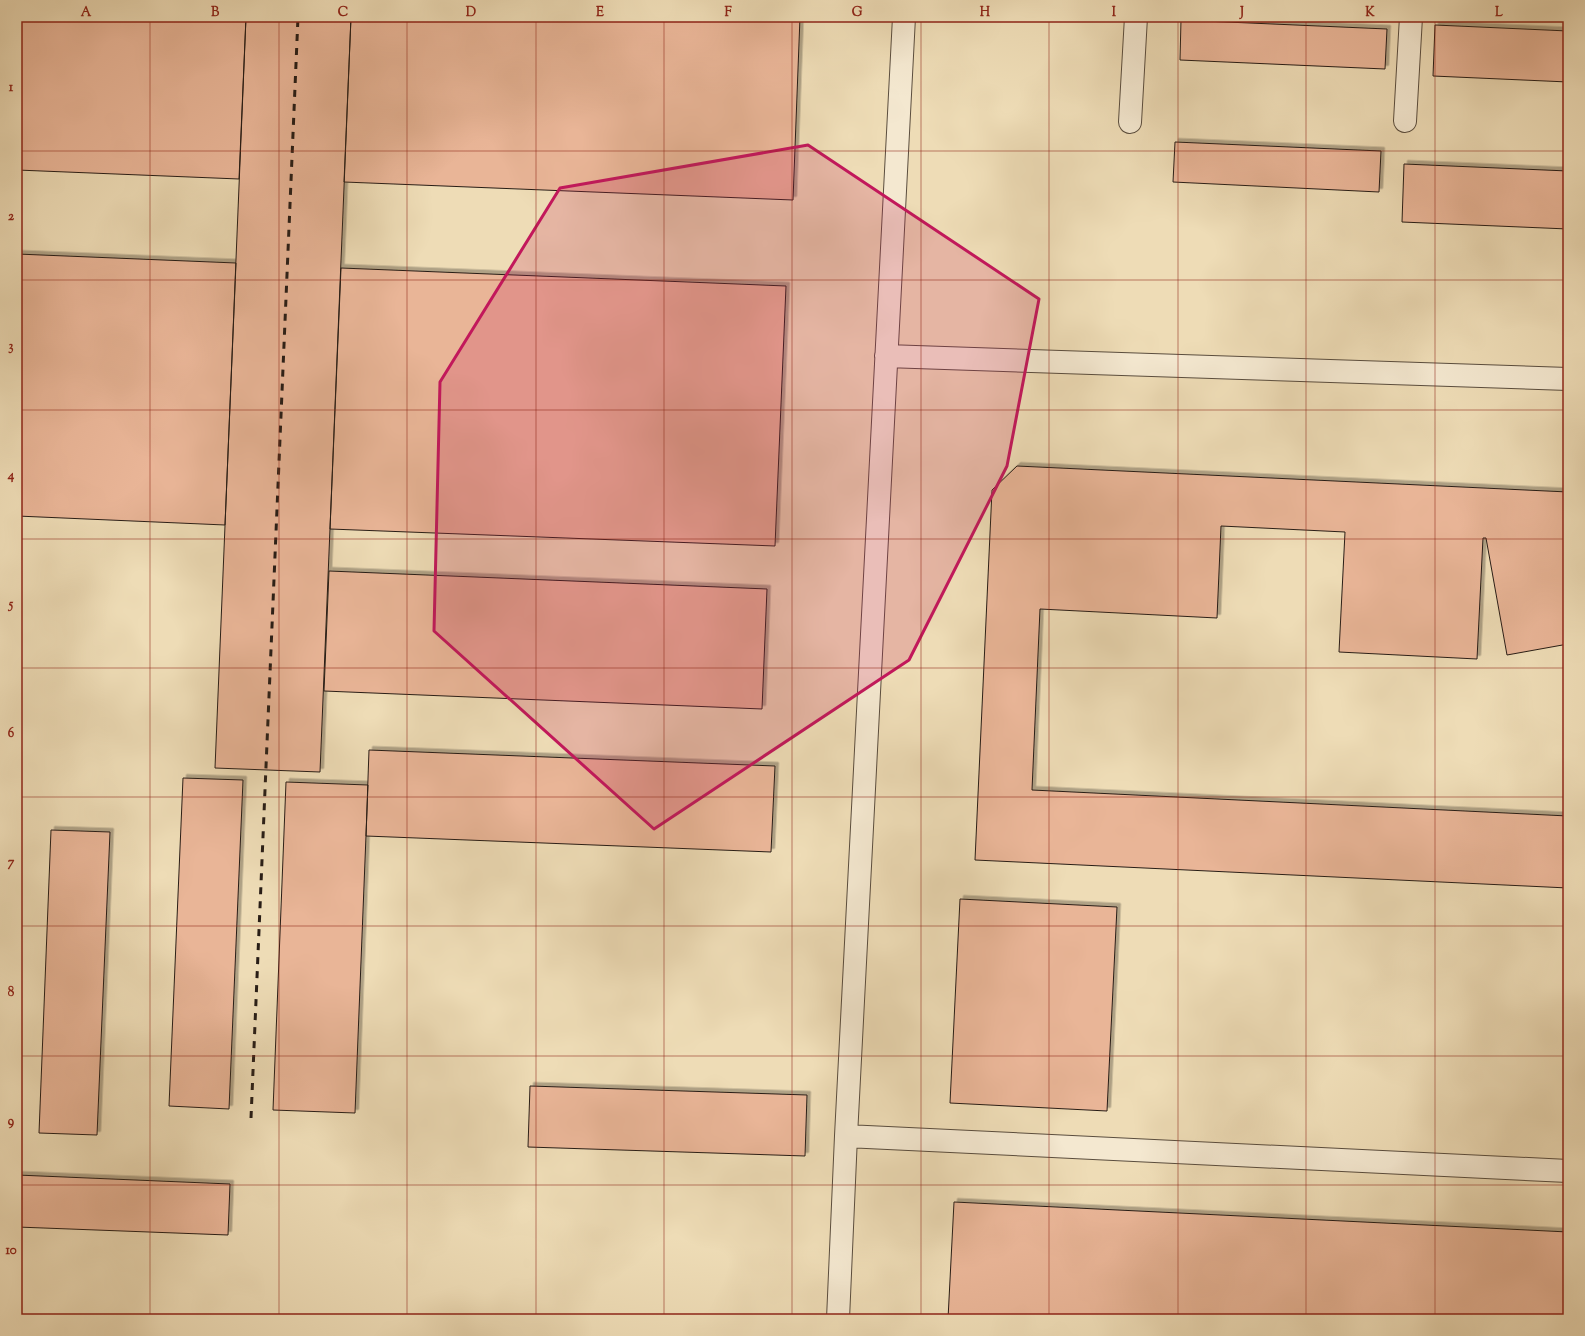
<svg xmlns="http://www.w3.org/2000/svg" width="1585" height="1336" viewBox="0 0 1585 1336" font-family="'Sorts Mill Goudy',serif">
	<style>
		.building { fill: #e9b597; stroke: #281d16; filter: url(#shadow) }
		.lines { fill: none; stroke-linecap: round; stroke-linejoin: round }
		.minor-casing { stroke: #5a4d3e; stroke-width: 24 }
		.minor { stroke: #f4e8d0; stroke-width: 22 }
		.rail { stroke: #281d16; stroke-width: 3; stroke-dasharray: 7 7; stroke-linecap: butt }
		.marked { fill: #c2185b; fill-opacity: 0.2; stroke: #c2185b; stroke-width: 3; stroke-linejoin: round }
		.grid { fill: none; stroke: #8f2418; stroke-width: 1; stroke-opacity: 0.55 }
		.neatline { fill: none; stroke: #8f2418; stroke-width: 1.5 }
		.grid-label { font-size: 13px; text-anchor: middle; font-weight: bold; fill: #8f2418 }
	</style>
	<defs>
		<filter id="shadow"><feDropShadow dx="3.5" dy="-3.5" stdDeviation="0" flood-color="#0004"/></filter>
	</defs>
	<rect width="100%" height="100%" fill="#eedcb6"/>
	<filter id="stains"><feTurbulence type="fractalNoise" baseFrequency=".005" numOctaves="4"/><feColorMatrix values="0 0 0 0 .2 0 0 0 0 .09 0 0 0 0 .02 0 0 0 .5 -.17"/></filter>
	<radialGradient id="worn" r=".72"><stop offset=".6" stop-color="#630" stop-opacity="0"/><stop offset="1" stop-color="#630" stop-opacity=".3"/></radialGradient>
	<!-- building -->
	<path class="building" d="M17,17h229l-7,162 -222,-9z
		M246,17h105l-31,755 -105,-4z
		M351,17h449l-7,183 -449,-18z
		M1181,20l206,9 -2,40 -205,-9z
		M1435,25l133,6v51l-135,-6z
		M1175,142l206,9 -2,41 -206,-10z
		M1404,164l164,7v58l-166,-7z
		M17,254l219,9 -11,262 -208,-9z
		M341,268l445,18 -11,260 -445,-17z
		M1017,466l551,26v152l-61,11 -21,-117h-3l-6,121 -138,-7 6,-120 -124,-6 -4,92 -177,-9 -8,181 536,26v72l-593,-28 17,-370z
		M329,571l438,18 -5,120 -438,-18z
		M369,750l406,16 -4,86 -405,-16z
		M183,778l60,2 -14,329 -60,-3z
		M286,782l82,3 -13,328 -82,-3z
		M51,830l59,2 -13,303 -58,-2z
		M960,899l157,8 -10,204 -157,-8z
		M530,1086l277,9 -2,61 -277,-9z
		M17,1175l213,9 -2,51 -211,-8z
		M954,1202l614,30v87h-620z"/>
	<g class="lines">
		<!-- minor casing -->
		<g class="minor-casing">
			<path id="minor" d="M1405,121l6,-104
				M1130,122l6,-105
				M886,356l682,23
				M846,1136l722,35
				M838,1319l8,-183 58,-1119"/>
		</g>
		<!-- minor -->
		<use href="#minor" class="minor"/>
		<!-- rail -->
		<path class="rail" d="M251,1118l47,-1101"/>
	</g>
	<!-- marked area -->
	<path class="marked" d="M808,145l231,154 -32,167 -98,194 -255,169 -220,-198 6,-249 120,-194z"/>
	<!-- grid -->
	<path class="grid" d="M150,17v1302M279,17v1302M407,17v1302M536,17v1302M664,17v1302M792,17v1302M921,17v1302M1049,17v1302M1178,17v1302M1306,17v1302M1435,17v1302M17,151h1551M17,280h1551M17,410h1551M17,539h1551M17,668h1551M17,797h1551M17,926h1551M17,1056h1551M17,1185h1551"/>
	<!-- margin -->
	<rect width="1585" height="1336" fill="none" stroke="#eedcb6" stroke-width="44"/>
	<rect x="22" y="22" width="1541" height="1292" class="neatline"/>
	<g class="grid-label">
		<text x="86" y="16">A</text>
		<text x="215" y="16">B</text>
		<text x="343" y="16">C</text>
		<text x="471" y="16">D</text>
		<text x="600" y="16">E</text>
		<text x="728" y="16">F</text>
		<text x="857" y="16">G</text>
		<text x="985" y="16">H</text>
		<text x="1114" y="16">I</text>
		<text x="1242" y="16">J</text>
		<text x="1370" y="16">K</text>
		<text x="1499" y="16">L</text>
		<text x="11" y="91">1</text>
		<text x="11" y="220">2</text>
		<text x="11" y="350">3</text>
		<text x="11" y="479">4</text>
		<text x="11" y="608">5</text>
		<text x="11" y="737">6</text>
		<text x="11" y="866">7</text>
		<text x="11" y="996">8</text>
		<text x="11" y="1125">9</text>
		<text x="11" y="1254">10</text>
	</g>
	<rect width="100%" height="100%" filter="url(#stains)"/>
	<rect width="100%" height="100%" fill="url(#worn)"/>
</svg>
